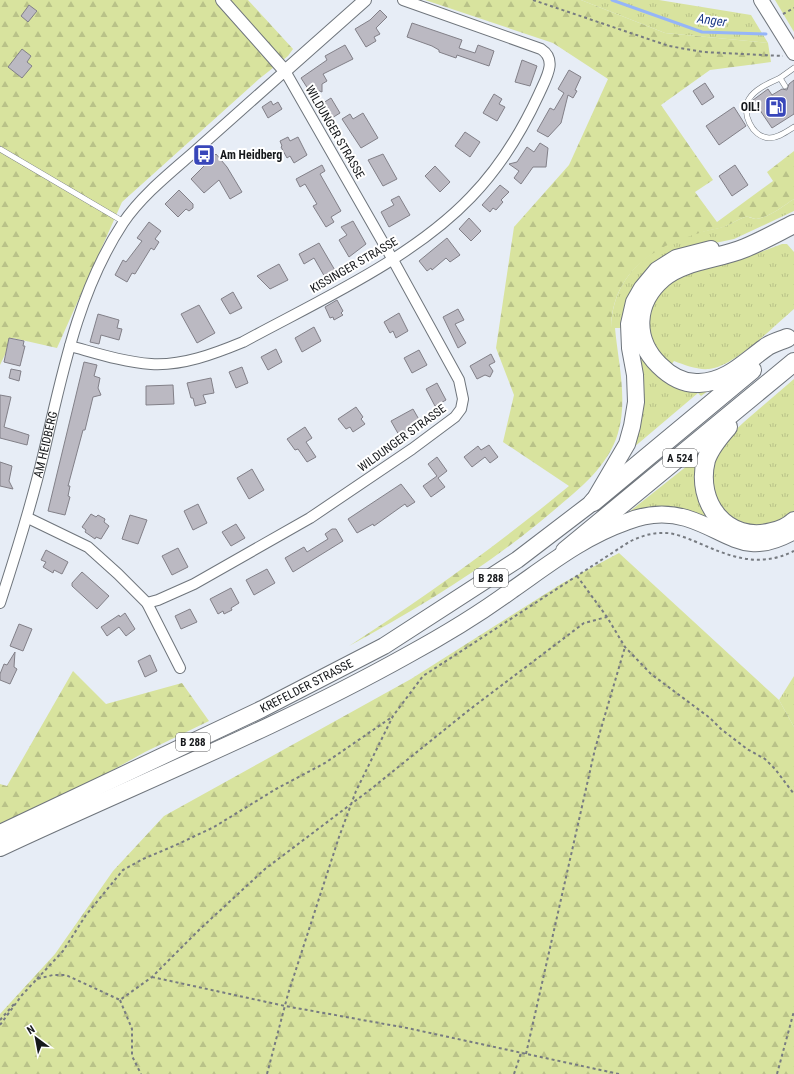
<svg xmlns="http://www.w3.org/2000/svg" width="794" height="1074" viewBox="0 0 794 1074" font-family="'Roboto Condensed',sans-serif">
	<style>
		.grass { fill: url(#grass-tufts) }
		.forest { fill: url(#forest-firs) }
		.green { fill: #d8e39e }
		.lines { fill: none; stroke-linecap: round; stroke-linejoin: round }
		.stream { stroke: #95b5f8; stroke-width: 3 }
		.building { fill: #bbb9c2; stroke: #828088 }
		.service-casing { stroke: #6f757c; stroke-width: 6 }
		.minor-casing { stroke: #6f757c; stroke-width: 12 }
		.tertiary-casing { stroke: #6f757c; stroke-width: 14 }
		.secondary-casing { stroke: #6f757c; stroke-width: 16 }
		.trunk-casing { stroke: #6f757c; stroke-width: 18 }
		.motorway-casing { stroke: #6f757c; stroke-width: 20 }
		.path { stroke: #777b81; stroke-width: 2; stroke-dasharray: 3 3; stroke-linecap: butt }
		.service { stroke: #fff; stroke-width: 5 }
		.minor { stroke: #fff; stroke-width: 10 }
		.tertiary { stroke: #fff; stroke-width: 12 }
		.secondary { stroke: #fff; stroke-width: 14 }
		.trunk { stroke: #fff; stroke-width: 16 }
		.motorway { stroke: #fff; stroke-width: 18 }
		.labels { text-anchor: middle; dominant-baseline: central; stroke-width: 4; stroke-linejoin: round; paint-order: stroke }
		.shield { fill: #fff; stroke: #5c5d5f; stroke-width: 1 }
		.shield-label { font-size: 11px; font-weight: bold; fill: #16181b }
		.poi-label { font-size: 12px; font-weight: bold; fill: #16181b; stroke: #fff; text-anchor: end }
		.street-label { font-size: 12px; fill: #16181b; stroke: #fff }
		.water-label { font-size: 13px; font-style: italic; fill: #1c3a87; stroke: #fff }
	</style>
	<defs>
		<pattern id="grass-tufts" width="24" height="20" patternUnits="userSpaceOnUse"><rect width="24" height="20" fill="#d8e39e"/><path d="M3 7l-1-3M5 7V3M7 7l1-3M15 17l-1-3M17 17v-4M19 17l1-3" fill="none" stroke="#b9c288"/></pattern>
		<pattern id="forest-firs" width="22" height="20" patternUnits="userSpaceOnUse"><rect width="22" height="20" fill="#d8e39e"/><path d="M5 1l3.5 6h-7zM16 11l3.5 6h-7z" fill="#b9c288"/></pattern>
	</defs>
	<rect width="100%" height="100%" fill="#e7edf6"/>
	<!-- grass -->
	<path class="grass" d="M581,0h78l92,15 17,28 -103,-10z
		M794,199v12l-60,28 -33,7 -72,49 -4,11 -3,22h-11c2,-63 54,-90 108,-100 10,-2 17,-8 26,-11 3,-1 7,2 11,2 14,-2 27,-13 38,-20z
		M782,244h5l7,8v57c-20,17 -59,57 -85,60 -12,1 -24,-4 -35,-8l-3,4 -11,-9 -10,-17 -2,-24 10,-23 21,-17 79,-22z
		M633,342l9,13 70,33 -11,8 -3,-3 -71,60z
		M794,379v135l-35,17 -30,-13 -17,-24 -1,-27 14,-27 19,-18z
		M697,458l23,68 -61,-16 -30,2z
		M794,676v51l-15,-27z"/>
	<!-- forest -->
	<path class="forest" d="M0,0h248l45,49 -5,7 -29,23 -137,123 -65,146 -44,-10 -13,27z
		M425,0h156l84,33 103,10 3,19 -61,8 -49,35 52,75 -18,12 22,30 56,-41 -6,-9 27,-21v48c-11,7 -24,18 -38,20 -3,0 -7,-3 -11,-2 -9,3 -16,9 -25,11 -54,11 -107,37 -109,99l4,1c3,34 13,71 3,105 -10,34 -39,56 -65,78 -62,53 -132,96 -204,135 76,-49 150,-102 220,-160l-66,-44 11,-47 -18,-47 18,-121 55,-62 39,-86 -55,-36z
		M619,553l160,147 15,27v347h-794v-60l55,-60 58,-83 51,-55 247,-137 150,-95z
		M73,671l33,33 76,-21 27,38 -64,31 -43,24 -102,48v-40l7,2z"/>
	<!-- green -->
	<path class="green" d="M775,0h19v32z"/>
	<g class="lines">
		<!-- stream -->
		<path class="stream" d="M612,0l90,32 64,2"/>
	</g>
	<!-- building -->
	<path class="building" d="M29,5l8,6 -9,11 -7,-6z
		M380,10l7,7 -11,11 4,6 -6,3 2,4 -10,6 -11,-18 15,-9z
		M412,23l50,17 -3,8 16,5 3,-8 16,6 -5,15 -32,-11 -1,3 -17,-6v-2l-7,-4 -25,-9z
		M345,45l8,14 -30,15 4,7 -5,3v8l-7,-3 -5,3 -9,-14 26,-18 -2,-4z
		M22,49l9,7 -4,6 5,4 -10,12 -14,-11z
		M522,60l15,6 -7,20 -15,-4z
		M569,70l12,7 -6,13 2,1 -4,7 -5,-3 -7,28 -13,14 -11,-6 13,-23 4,2 10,-17 -6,-4z
		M794,80v34l-22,14 -19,-28 15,-11 4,6 10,-6 5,1 2,-6z
		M705,83l9,14 -12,8 -9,-14z
		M494,94l8,5 -3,5 6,3 -8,14 -14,-8z
		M331,98l9,15 -13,8 -6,-10 5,-3 -3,-5z
		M271,101l2,4 5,-3 4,7 -14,9 -6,-11z
		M734,107l12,19 -27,19 -13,-19z
		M363,113l15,25 -17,10 -19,-29 8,-5 3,5z
		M465,132l15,10 -10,15 -15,-11z
		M288,137l2,4 8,-4 9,18 -13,8 -4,-7 -3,2 -6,-11 1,-1 -2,-5z
		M540,143l8,5 -2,19h-13l-12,17 -7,-6 5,-7 -10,-7 8,-2 10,-15 7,5z
		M216,154l11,13 15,25 -12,7 -11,-19 -15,13 -13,-14z
		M383,154l14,25 -14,7 -15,-26z
		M322,165l3,6 -5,3 21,37 -10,6 3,5 -8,5 -13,-21 4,-2 -12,-20 -5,3 -4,-8z
		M735,165l13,20 -16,11 -13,-20z
		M435,166l15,16 -10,10 -15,-16z
		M500,185l9,7 -8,8 2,2 -7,8 -3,-2 -3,4 -8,-7z
		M179,190l14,14v4l-4,3 -3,-2 -8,8 -13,-13z
		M399,196l11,19 -21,12 -8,-15 13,-7 -3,-5z
		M469,218l12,13 -10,10 -12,-12z
		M353,221l13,23 -17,13 -10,-17 8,-5 -6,-8z
		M149,222l12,9 -6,8 4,3 -5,8 -3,-2 -16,26 -3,-1 -5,9 -12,-7 8,-15 3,2 16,-21 -5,-3z
		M447,238l13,17 -10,7 -4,-4 -14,12 -1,-2 -4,3 -8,-10z
		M319,243l17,29 -10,7 -12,-21 -10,6 -5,-10z
		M279,264l9,16 -18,9 -13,-13z
		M233,292l9,16 -12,6 -9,-15z
		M337,300l6,11 -2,2 2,2 -9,5 -1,-3 -3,1 -5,-11z
		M199,305l16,28 -18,10 -16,-29z
		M458,309l6,11 -9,4 11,19 -8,5 -15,-31z
		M399,313l9,18 -12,7 -3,-7 -3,2 -6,-11z
		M98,314l21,6 -2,8 5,1 -3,11 -18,-5 -2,9 -9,-2z
		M314,327l7,14 -19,11 -7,-14z
		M9,338l15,3 -1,5h2l-5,20 -16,-4z
		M276,349l6,13 -14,8 -7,-13z
		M419,350l8,15 -15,8 -8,-15z
		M491,354l4,8 -6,3 4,6 -3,6 -5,-2 -8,4 -7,-13z
		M84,362l13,3 -3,11 6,2 -2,10 3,7 -8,2 -8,33h-2l-15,56h2l-2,10 2,1 -5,18 -17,-4z
		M242,367l6,16 -12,5 -7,-16z
		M11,369l10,2 -2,10 -10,-3z
		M211,378l3,15 -11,2 3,8 -11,3 -2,-8h-2l-4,-15z
		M437,383l9,17 -11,6 -9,-17z
		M173,385l1,19 -28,1v-19z
		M0,395l11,2 -7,30 25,8 -2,10 -27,-7z
		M356,407l7,10 -2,2 4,5 -12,8 -3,-5 -4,2 -8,-10z
		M413,409l8,14 -21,14 -9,-16z
		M305,427l7,11 -6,4 10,15 -9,5 -9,-13 -3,1 -8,-11z
		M489,445l9,12 -8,6 -5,-6 -13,10 -8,-10 14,-11 3,4z
		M437,457l10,14 -9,7 7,9 -14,10 -8,-11 14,-10 -9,-12z
		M0,462l12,4 -3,15 4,8 -13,-3z
		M252,469l12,21 -15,9 -12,-21z
		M401,484l14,18 -8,5 -2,-3 -31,22 -1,-2 -16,9 -9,-14z
		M198,504l9,19 -14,7 -9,-19z
		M91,514l5,3 2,-2 7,4 -1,3 5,4 -8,13 -5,-2 -1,2 -10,-7 1,-2 -4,-3z
		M130,515l17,5 -9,24 -16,-5z
		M236,524l9,14 -14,8 -9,-14z
		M332,529h4l7,12 -50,31 -8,-14 19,-11 3,5 21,-13 -3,-5z
		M178,548l10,19 -16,8 -10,-19z
		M46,550l22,12 -6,12 -8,-4 -1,3 -10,-6 3,-5 -5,-2z
		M267,569l8,14 -21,12 -8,-15z
		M82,572l27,24 -12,13 -25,-23v-3z
		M231,588l8,15 -8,5 1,2 -8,4 -1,-3 -5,3 -8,-15z
		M190,609l7,13 -16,7 -6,-13z
		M125,613l10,16 -9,7 -7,-9 -12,9 -6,-9 18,-12 1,2z
		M19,624l13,5 -9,22 -13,-5z
		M15,652l-1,15 3,2 -7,15 -10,-4v-6l4,-10 3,1z
		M150,655l7,16 -12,6 -7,-16z"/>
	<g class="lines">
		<!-- service casing -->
		<g class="service-casing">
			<path id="service" d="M780,78c-11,5 -25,11 -31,21 -8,14 3,38 20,39 9,0 17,-6 25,-11
				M785,86l-5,-8 14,-10
				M0,149l124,73"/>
		</g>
		<!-- minor casing -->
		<g class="minor-casing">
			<g id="minor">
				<path d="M70,346c26,7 53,16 81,18 31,2 63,-10 92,-22 75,-41 169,-83 228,-145 29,-30 51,-66 68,-103 7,-16 19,-34 2,-45l-138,-49"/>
				<path d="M28,518l60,29 30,27 29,29 33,65"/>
				<path id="s1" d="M0,603c16,-49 31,-97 43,-147 19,-80 34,-163 80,-233 18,-27 47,-50 71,-71 30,-27 61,-54 91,-81l108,189 66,120 4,19 -2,10 -6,8 -43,32 -102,69 -116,66 -36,16 -11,3"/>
			</g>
		</g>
		<!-- tertiary casing -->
		<g class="tertiary-casing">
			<path id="tertiary" d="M222,0l63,71 80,-71"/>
		</g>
		<!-- secondary casing -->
		<g class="secondary-casing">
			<path id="secondary" d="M761,0l33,53"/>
		</g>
		<!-- trunk casing -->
		<g class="trunk-casing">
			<g id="trunk">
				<path id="s2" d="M0,833l262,-124 122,-63 133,-86 76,-58 34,-58 5,-18 4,-24 -1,-27 -5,-27 -1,-24 5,-22 8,-14 15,-18 19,-12 35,-9"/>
				<path d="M0,848c136,-64 275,-119 406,-192 37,-20 72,-41 106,-66 36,-25 71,-53 114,-68 19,-8 40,-10 60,-4 45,14 59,41 108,13"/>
			</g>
		</g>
		<!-- motorway casing -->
		<g class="motorway-casing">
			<path id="motorway" d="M787,338c-7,3 -16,5 -22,10 -21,15 -38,34 -66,35 -16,1 -29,-7 -40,-18 -26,-26 -25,-62 4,-87 21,-18 56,-19 82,-30 17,-7 33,-16 49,-24
				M728,427c-8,9 -18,21 -22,33 -11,43 21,84 66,72 8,-2 16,-5 22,-11
				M593,502l159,-132
				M565,551l229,-189"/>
		</g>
		<!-- path -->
		<path class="path" d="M533,0l136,46 34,6 80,4
			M783,14l11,-6
			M577,576l30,41
			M152,977l133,29 122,22 212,46
			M37,979l26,-28 23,-36 37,-45 20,-11 33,-14 38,-18 62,-38 49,-26 67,-46
			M120,1000l12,29v27l9,18
			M0,1020l15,-17
			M0,1025l22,-30 15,-16 16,-4h13l54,25 32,-23 48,-48 65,-60 106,-80 98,-79 115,-87 23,-6 18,30 26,27 59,44 11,11 26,20 18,10 10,10 19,25
			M526,1054l69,-305 30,-102
			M267,1074l21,-80 51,-157 17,-46 37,-75 30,-40 206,-134c10,-5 21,-9 32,-9 11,-1 23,4 33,8 35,15 63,28 100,10
			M514,1074l7,-21
			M777,1074l17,-63"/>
		<!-- service -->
		<use href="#service" class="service"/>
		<!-- minor -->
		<use href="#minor" class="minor"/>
		<!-- tertiary -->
		<use href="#tertiary" class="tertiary"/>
		<!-- secondary -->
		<use href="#secondary" class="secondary"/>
		<!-- trunk -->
		<use href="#trunk" class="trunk"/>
		<!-- motorway -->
		<use href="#motorway" class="motorway"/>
	</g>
	<!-- icons -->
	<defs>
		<g id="fuel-square" transform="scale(1.15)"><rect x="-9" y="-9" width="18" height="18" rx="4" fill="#3947ba" stroke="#fff"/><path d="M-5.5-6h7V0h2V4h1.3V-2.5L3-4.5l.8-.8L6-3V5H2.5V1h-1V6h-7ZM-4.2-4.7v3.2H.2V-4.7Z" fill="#fff"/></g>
		<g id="bus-square" transform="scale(1.15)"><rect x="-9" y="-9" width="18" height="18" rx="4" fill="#3947ba" stroke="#fff"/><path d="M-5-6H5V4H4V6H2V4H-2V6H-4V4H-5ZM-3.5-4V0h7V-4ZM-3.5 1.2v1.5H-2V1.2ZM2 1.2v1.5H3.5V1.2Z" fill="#fff"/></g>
	</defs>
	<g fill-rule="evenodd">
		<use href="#fuel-square" x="776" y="107"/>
		<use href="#bus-square" x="204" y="155"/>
	</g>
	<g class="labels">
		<!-- shield labels -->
		<g class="shield">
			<rect x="663" y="449" width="34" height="18" rx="3"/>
			<rect x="474" y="569" width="34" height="18" rx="3"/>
			<rect x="176" y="733" width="34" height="18" rx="3"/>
		</g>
		<g class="shield-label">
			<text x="680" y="458">A 524</text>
			<text x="491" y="578">B 288</text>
			<text x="193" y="742">B 288</text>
		</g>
		<!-- poi labels -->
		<g class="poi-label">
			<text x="760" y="107">OIL!</text>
			<text x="220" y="155" text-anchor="start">Am Heidberg</text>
		</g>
		<!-- street labels -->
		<g class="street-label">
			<text transform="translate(335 132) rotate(60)">WILDUNGER STRASSE</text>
			<text transform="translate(354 265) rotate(-30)">KISSINGER STRASSE</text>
			<text transform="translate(402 438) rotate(-36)">WILDUNGER STRASSE</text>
			<text stroke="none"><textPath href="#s1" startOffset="165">AM HEIDBERG</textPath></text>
			<text stroke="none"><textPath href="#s2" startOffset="340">KREFELDER STRASSE</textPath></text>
		</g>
		<!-- water labels -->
		<g class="water-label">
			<text transform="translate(712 20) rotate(8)">Anger</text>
		</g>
	</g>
	<!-- north arrow -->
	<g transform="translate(36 1038) rotate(328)" stroke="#ffffff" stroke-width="3" paint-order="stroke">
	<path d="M0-3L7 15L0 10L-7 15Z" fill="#16181b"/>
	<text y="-6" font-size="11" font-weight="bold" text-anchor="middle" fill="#16181b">N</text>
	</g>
</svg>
